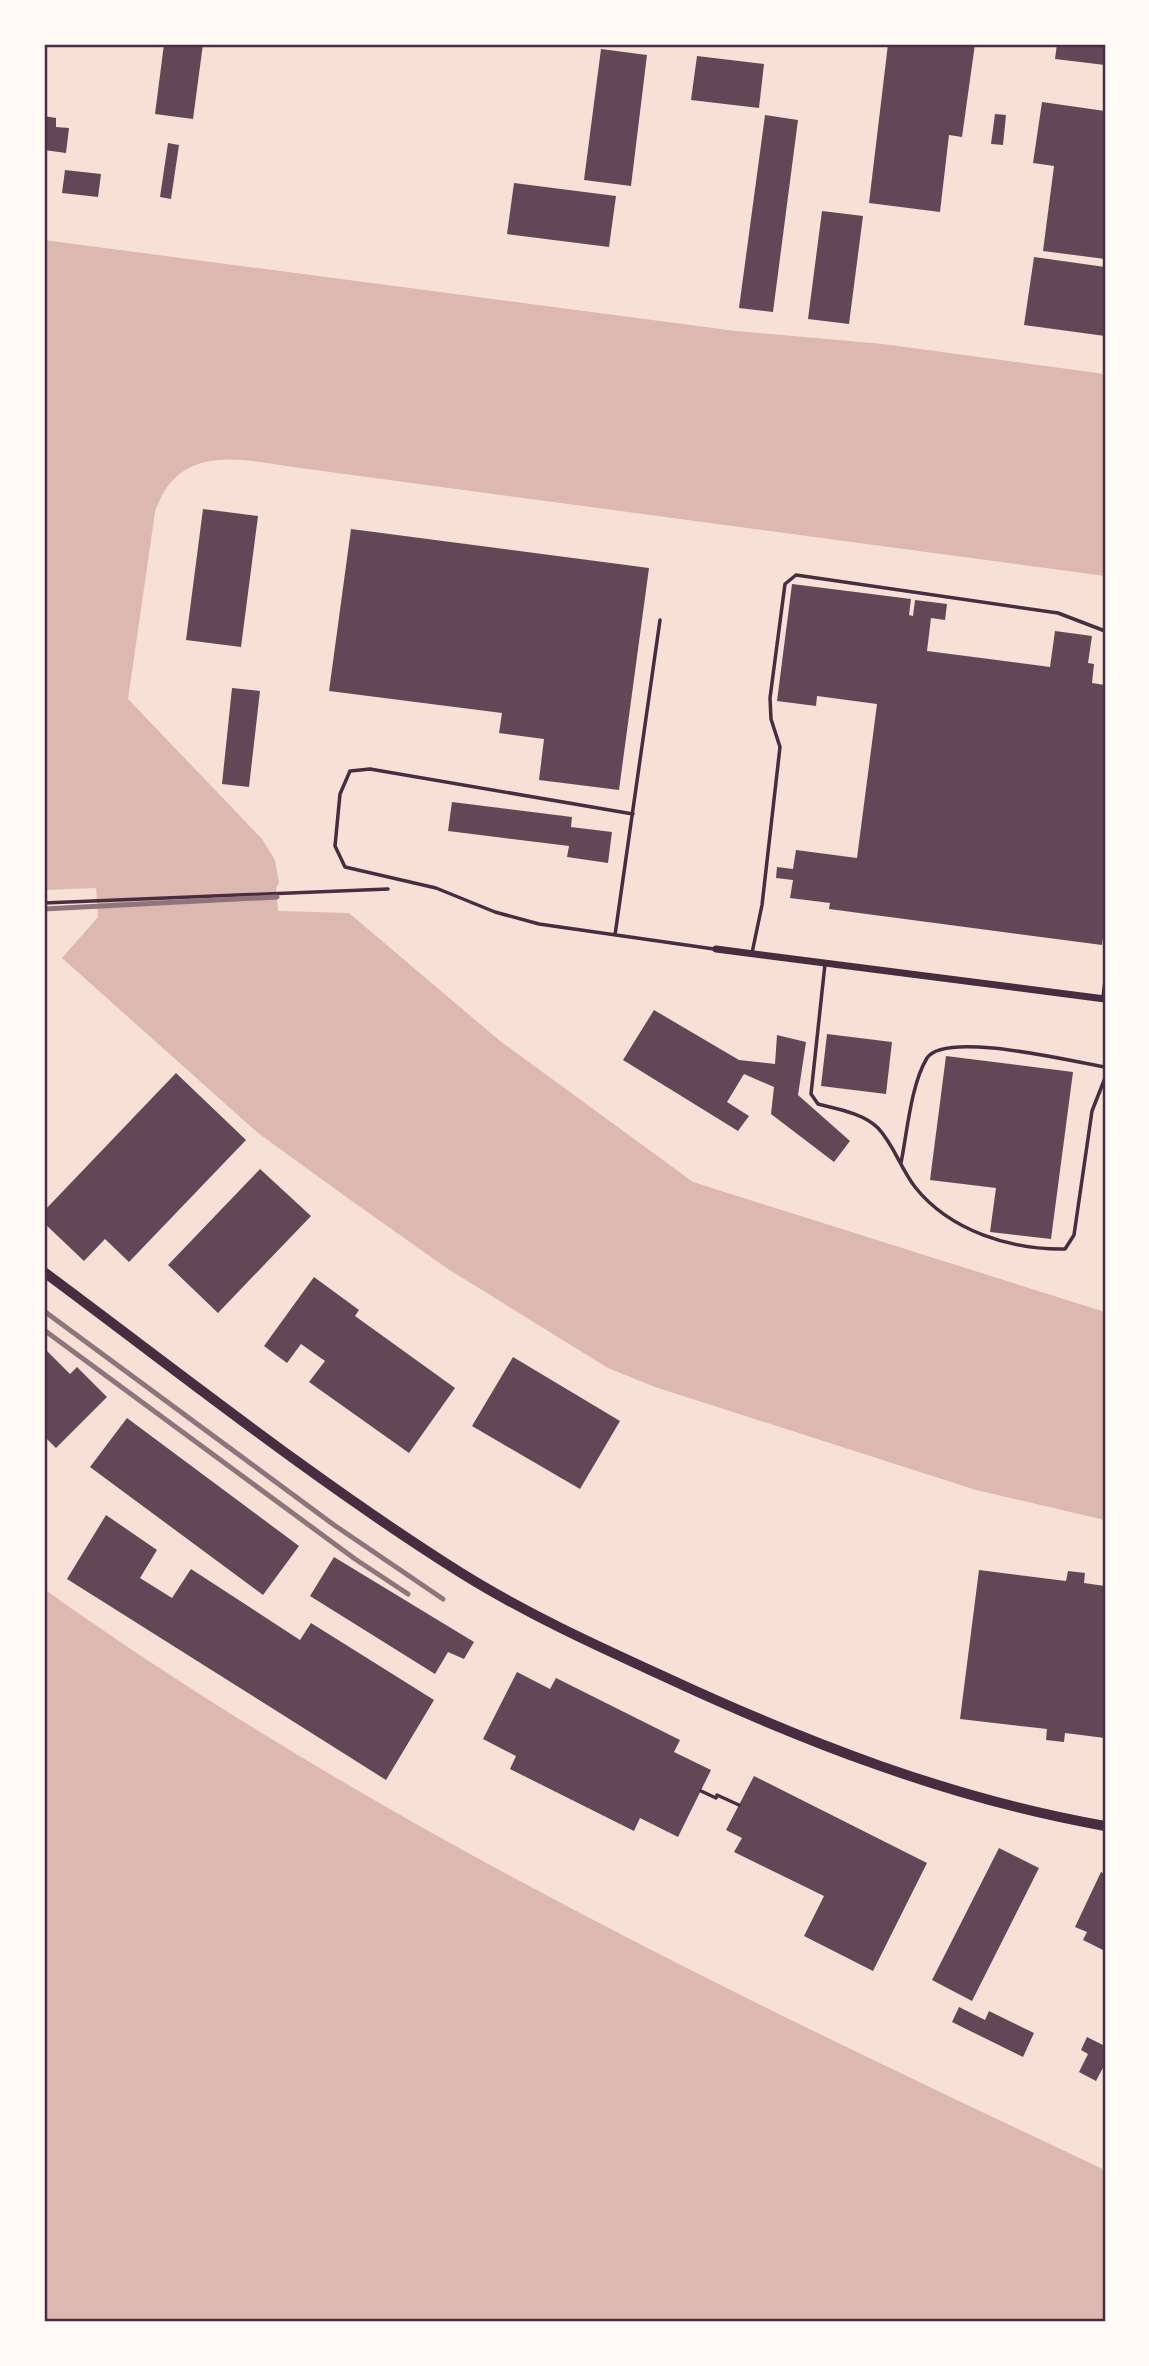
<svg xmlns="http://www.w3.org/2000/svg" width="1149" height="2366" viewBox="0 0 1149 2366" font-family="Inter,sans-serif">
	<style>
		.water { fill: #dcb8b0 }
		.building { fill: #644757 }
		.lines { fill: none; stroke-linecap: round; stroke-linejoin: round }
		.path { stroke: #4a2c40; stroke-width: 3.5 }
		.service { stroke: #4a2c40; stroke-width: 3.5 }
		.minor { stroke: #4a2c40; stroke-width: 7 }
		.tertiary { stroke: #4a2c40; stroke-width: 10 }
		.rail { stroke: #8f747c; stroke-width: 5 }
		.neatline { fill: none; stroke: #4a2c40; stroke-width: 2.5 }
	</style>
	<rect width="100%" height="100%" fill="#f7e1d7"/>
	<!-- water -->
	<path class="water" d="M44,240l692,91 147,13 222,30v202l-790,-106c-62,-7 -135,-34 -160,42l-27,187 134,140 13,21 4,23 -3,5 2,23 71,2 151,128 193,141 412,130v208l-129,-30 -321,-103 -47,-19 -160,-99 -99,-70 -91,-66 -196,-175 36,-41 -2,-29 -52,2z
		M44,1589c329,235 696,409 1061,581v152h-1061z"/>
	<!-- building -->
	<path class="building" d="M164,44h39l-10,75 -38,-5z
		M888,44h87l-13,93 -13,-2 -9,77 -71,-9z
		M1057,44h48v21l-50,-6z
		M601,49l46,6 -16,131 -47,-6z
		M697,56l67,8 -5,44 -68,-8z
		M1042,102l63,9v148l-62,-8 11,-85 -21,-3z
		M995,114l11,1 -3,30 -12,-1z
		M765,115l33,5 -25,192 -34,-4z
		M44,116l12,2v9l13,1 -3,25 -22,-3z
		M168,143l11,2 -8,54 -11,-2z
		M65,170l36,4 -3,23 -36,-4z
		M514,183l102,13 -7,51 -102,-13z
		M822,211l41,5 -14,108 -41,-5z
		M1034,257l71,10v69l-81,-11z
		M203,509l55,7 -17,131 -55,-7z
		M351,529l298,39 -30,222 -80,-10 5,-41 -45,-6 3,-20 -173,-22z
		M792,584l119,15 -2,16 4,1 2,-16 32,4 -2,16 -14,-2 -4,33 123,16 5,-36 37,5 -4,27 6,1 -2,19 13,2v237l-3,23 -273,-36 1,-6 -40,-5 3,-18 -17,-2 1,-11 16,2 3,-19 61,8 20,-154 -60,-8 -1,10 -39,-5z
		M232,688l28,3 -11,96 -27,-3z
		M452,802l120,15 -1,10 41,5 -4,31 -41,-6 2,-11 -121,-15z
		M654,1010l85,50 36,4 2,-29 29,7 -8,53 52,46 -16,21 -63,-48 3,-27 -30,-13 -17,28 22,14 -11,15 -115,-71z
		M827,1034l65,8 -6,52 -65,-8z
		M946,1056l127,16 -22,167 -61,-7 6,-44 -66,-8z
		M176,1073l70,67 -117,122 -24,-23 -21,22 -40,-38v-12z
		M260,1169l51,47 -93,97 -50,-48z
		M314,1277l45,33 -4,6 100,72 -46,65 -100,-71 16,-21 -24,-17 -14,19 -23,-17z
		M44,1348l26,26 7,-7 30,30 -51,51 -12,-12z
		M513,1357l107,64 -40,68 -108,-63z
		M127,1418l172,128 -36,49 -173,-128z
		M106,1515l51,35 -17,28 32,20 19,-29 109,71 11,-17 123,77 -48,80 -319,-201z
		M334,1557l140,85 -10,17 -16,-7 -13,22 -125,-78z
		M979,1570l87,11 2,-10 17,2 -1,10 21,3v152l-40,-5 -1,9 -18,-2 1,-11 -87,-10z
		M517,1672l33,17 6,-11 124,62 -6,12 37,18 -33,67 -38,-19 -6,13 -124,-62 6,-13 -33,-17z
		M754,1776l173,87 -54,108 -69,-35 20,-40 -90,-44 8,-14 -16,-8z
		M999,1848l40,20 -67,133 -40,-21z
		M1101,1872l4,2v77l-22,-11 4,-8 -12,-5z
		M959,2007l26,13 4,-9 45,22 -11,24 -71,-35z
		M1087,2037l18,9v18l-9,17 -17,-9 9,-18 -7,-4z"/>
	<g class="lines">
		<!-- path -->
		<path class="path" d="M44,903l344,-14
			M701,1791l15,7
			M717,1795l22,10"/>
		<!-- service -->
		<path class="service" d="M633,814l-263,-45 -20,2 -10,23 -5,52 10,21 91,21 59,24 44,12 175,25
			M615,935l45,-315
			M752,953l10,-48 18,-158 -9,-28 -1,-21 15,-114 11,-9 262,38 47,18
			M825,964l-14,130 7,10c19,5 45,9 60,24 16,17 23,41 37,59 35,44 96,63 150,62l9,-14 18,-124 13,-33
			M1103,997l2,-16
			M901,1163c6,-30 10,-79 26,-105 18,-28 147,4 178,9"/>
		<!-- minor -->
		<path class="minor" d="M716,949l389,50"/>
		<!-- tertiary -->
		<path class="tertiary" d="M44,1272c136,101 270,208 414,299 65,41 135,73 205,105 142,66 288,123 442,150"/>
		<!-- rail -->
		<path class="rail" d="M44,909l233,-12
			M44,1311l290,214 109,74
			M44,1330l311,229 53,35"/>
	</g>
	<!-- border -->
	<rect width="1149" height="2366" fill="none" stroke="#fffaf5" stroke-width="91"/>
	<rect x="46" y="46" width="1058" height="2274" class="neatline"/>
</svg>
